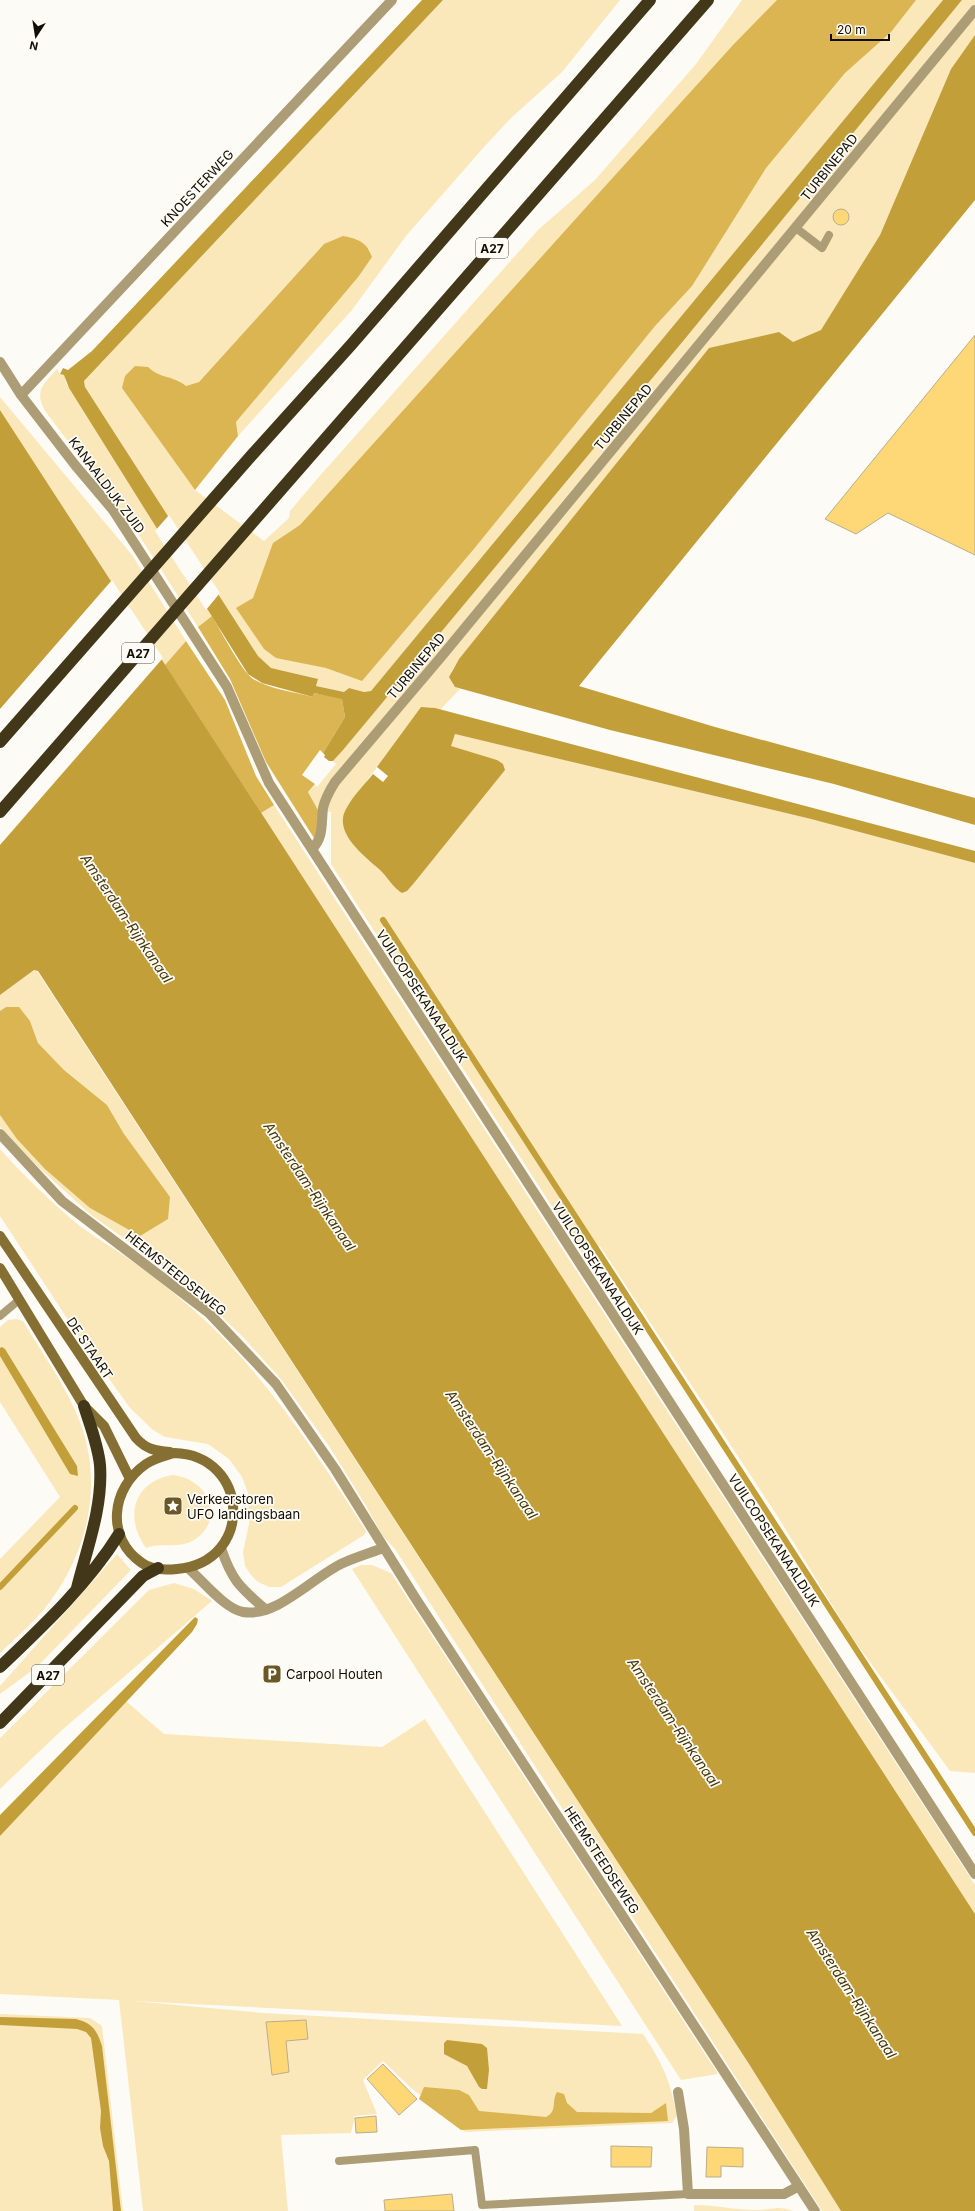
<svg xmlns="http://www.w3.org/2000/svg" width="975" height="2211" viewBox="0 0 975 2211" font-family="Inter,sans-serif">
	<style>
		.green { fill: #fae8ba; fill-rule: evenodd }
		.forest { fill: #dab552 }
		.water { fill: #c39f3a }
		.pier { fill: #fdfbf5 }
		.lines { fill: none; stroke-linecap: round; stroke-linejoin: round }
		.stream { stroke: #c39f3a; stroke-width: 6 }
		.building { fill: #fed877; stroke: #baad8f }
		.service { stroke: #ac9d76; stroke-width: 8 }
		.minor { stroke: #ac9d76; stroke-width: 10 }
		.secondary { stroke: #866f32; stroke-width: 10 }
		.motorway { stroke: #433719; stroke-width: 12 }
		.labels { text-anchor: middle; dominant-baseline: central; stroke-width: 3.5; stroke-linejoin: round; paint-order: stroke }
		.shield { fill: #fdfbf5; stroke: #58554c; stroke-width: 1 }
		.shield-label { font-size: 12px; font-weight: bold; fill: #120e04 }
		.street-label { font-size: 13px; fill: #120e04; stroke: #fdfbf5 }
		.poi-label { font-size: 13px; fill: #120e04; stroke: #fdfbf5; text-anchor: start }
		.water-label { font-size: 14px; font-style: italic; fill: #45360b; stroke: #fdfbf5 }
	</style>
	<rect width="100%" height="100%" fill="#fdfbf5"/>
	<!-- green -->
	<path class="green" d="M443,0h177l-58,72 -52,47 -26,28 -78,89 -54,74 -114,126 -2,-14 123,-146 13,-19 -3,-8 -45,-5 -125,138 -13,4 -8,-6 -22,-5 39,115 69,51 25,-23 1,-7 28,-33 220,-248 57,-50 101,-116 46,-64h201l-572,691 -7,1 -15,-4 -5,4 -28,-6 1,-7 -46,-11 -13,-12 -173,-269 -1,-6z
		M962,0h13v35l-24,34 -71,166 -59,96 -28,11 -84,6 -250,311 -8,13 4,15 5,2 -20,21 -12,-3 -51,60 -31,42 14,44 29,25 9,13 99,-131 -47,-14 5,-12 356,85 164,44v910l-25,-2 -97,-132 -75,-122 -178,-271 -16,10 -253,-392v-52l-13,-2 -10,-18 7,-7 2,2 19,-23 -3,-3 351,-421z
		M57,369l3,5 5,1 1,8 146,233 -14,11 -63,-98 -90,-118c-11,-21 -2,-26 12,-42z
		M0,397l132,158 54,86 -21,24 -165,-255z
		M274,805l701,1080v29l-714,-1101z
		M34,970l3,1 712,1093 92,147h-19l-427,-662 -13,-14 -17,-31 -36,-58 -49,-68 -37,-41 -53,-51 -100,-72 -66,-60 -24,-27v-12c26,36 57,64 91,93l33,-74 -17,-29 -43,-35 -26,-27 -8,-22 -24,-14 -6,4v-16z
		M0,1149c25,28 52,54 81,78 18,13 37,24 55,37 26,19 52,40 75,62 62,60 109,133 155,205l-2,4 -83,52h-12l-11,-5 -7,-7 -6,-9 -2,-14 6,-28 -1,-31 -6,-16 -13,-18 -21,-15 -43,-7 -12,-7 -23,-22 -50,-70 -80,-122z
		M16,1319l7,2c17,29 38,58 52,89 30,65 16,137 -26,193 -14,19 -33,34 -49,50v-94l60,-62 -60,-95v-75l8,-7z
		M172,1475c36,3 55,44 22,65 -14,9 -32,2 -48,8 -22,-30 -13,-66 26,-73z
		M117,1554l14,16 -94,97 -37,27v-8z
		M361,1565h11l19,8 327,501 -37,6 -329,-511z
		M174,1583l20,6 18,12 -150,129 -62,59v-51l149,-148z
		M126,1701l38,33 218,13 43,-28 197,307 -489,-25 130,12 380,21c20,30 27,46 34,82l-5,7 -207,9 -55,-45 -27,-26 -20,19 14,34 -22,2 -4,17 -70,2 7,76h-145l-24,-211 -119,-6v-160zM453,2058l36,12 -5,20 -5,-3 -12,-21z
		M0,2014l90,4 12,8 21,185h-123z
		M694,2205c21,0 42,5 63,5 13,0 22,-5 36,1h-99z"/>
	<!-- forest -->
	<path class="forest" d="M777,0h139l-25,32 -46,41 -79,95 -74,118 -37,40 -182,224 -111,131 -36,-13 -50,-10 -12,-9 -28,-41 17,-10 20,-55 27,-18 308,-342 125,-138z
		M343,236c15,3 24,6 29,21l-13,19 -123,146 2,14 -43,54 -73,-102 3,-12 10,-10 13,1c12,12 25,8 38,19l13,-4 125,-138z
		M212,616c9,15 29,54 41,63 16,10 41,13 60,18l1,-4 28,5 3,19 -22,36 -3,-3 -18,25 13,9 -7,8 10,18v24l-4,4 -48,-76 -36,-83 -32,-52z
		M186,641l39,59 31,76 18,29 -13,8 -96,-148z
		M6,1007h13l11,14 8,22 26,27 43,35 17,29 46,63 -2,22 -28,17 -50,-28 -45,-39 -28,-30 -17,-24v-104z
		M424,2087l35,3 10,5 10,16 67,6c12,-6 5,-15 11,-25l7,2 3,9 10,9 74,1 15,-10 2,18 -207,9 -42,-31z"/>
	<!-- water -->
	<path class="water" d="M422,0h21l-359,381 1,6 173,269 13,12 47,11 -2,7 28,6 5,-4 15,4 7,-1 572,-691h19l-278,340 -341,410 -10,11h-4l-5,-4 1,-2 -2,-2 22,-36 -3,-18 -28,-6 -1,4 -51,-14 -14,-9 -179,-286 -5,-13 -4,-1 3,-6 5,2 24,-19z
		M975,35v165l-396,486 136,41 260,71v27l-141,-41 -224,-54 -155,-43 -6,-10 10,-18 250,-311 70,-16 14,10 28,-12 59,-95 71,-166z
		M0,410l975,1504v297h-134l-92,-147 -711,-1093 -4,-1 -34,25z
		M421,707l14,1 540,143v12l-164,-44 -356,-85 -4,12 46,14 6,4 2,6 -91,113 -7,8 -5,2c-7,-3 -16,-18 -23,-24 -16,-14 -46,-37 -33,-60 7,-13 18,-24 27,-35l10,8 5,-6 -11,-9z
		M2,1347l3,2 72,117 1,10 -8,-2 -70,-118v-8z
		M195,1617l3,2 -1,5 -5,8 -192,204v-21z
		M0,2017l76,2c17,4 21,12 26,27l19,165h-8l-4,-50 -6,-15 -3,-18 1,-17 -10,-73 -5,-6 -9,-3 -77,-4z
		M447,2040l35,4 5,4 2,22 -2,19h-5l-3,-2 -12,-21 -23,-12v-11z"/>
	<!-- pier -->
	<path class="pier" d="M169,515l51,78 -14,17 -51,-79z
		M112,580l51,78 -163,187v-136z"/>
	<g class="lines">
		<!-- stream -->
		<path class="stream" d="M383,920l592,913
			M0,1587l75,-79"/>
	</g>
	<!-- building -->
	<path class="building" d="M833 217a8 8 0 1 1 16 0a8 8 0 1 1-16 0Z
		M975,335v220l-87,-42 -32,21 -31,-15z
		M306,2020l2,19 -22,2 3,31 -17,3 -6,-53z
		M383,2064l34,35 -18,16 -32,-36z
		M376,2116l1,16 -21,1 -1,-15z
		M611,2146l41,1 -1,20h-40z
		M707,2147l36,1v19l-22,-1v11h-15z
		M452,2194l2,17h-69l-1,-11z"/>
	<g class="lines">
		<!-- service -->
		<path class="service" d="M796,228l26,20 7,-13
			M0,1316l19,-16
			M339,2161l136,-11 7,55 206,-11"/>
		<!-- minor -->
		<path class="minor" d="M0,362l21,33 54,70 38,45 114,177 42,96 706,1091
			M21,395l371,-395
			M312,849c12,-12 9,-25 11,-41 2,-9 7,-18 12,-26l106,-125 534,-647
			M0,1134l62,67 147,112 67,71 59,85 79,127 401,615
			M221,1548c11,33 19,39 45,62
			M188,1568c14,12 37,41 55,44 34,6 71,-36 100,-49 13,-6 27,-10 40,-15
			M678,2092l6,37 4,65h96l15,-8"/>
		<!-- secondary -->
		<path class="secondary" d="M0,1236l136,202c10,11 19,13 34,14
			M0,1268l84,138 20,20 26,53
			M174,1453c76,2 81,109 3,116 -10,1 -26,1 -35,-6 -37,-25 -31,-75 4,-99 9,-6 19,-8 28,-11z"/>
		<!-- motorway -->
		<path class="motorway" d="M0,742l251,-286 100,-111 299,-345
			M0,812l708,-812
			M77,1588c10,-40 26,-81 23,-123 -2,-20 -10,-40 -16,-59
			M0,1667c42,-40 88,-83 119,-133
			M0,1723l143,-147 15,-8"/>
	</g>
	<!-- icons -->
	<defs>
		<g id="sight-square" transform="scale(1)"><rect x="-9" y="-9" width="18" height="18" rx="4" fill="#6b5827" stroke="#fdfbf5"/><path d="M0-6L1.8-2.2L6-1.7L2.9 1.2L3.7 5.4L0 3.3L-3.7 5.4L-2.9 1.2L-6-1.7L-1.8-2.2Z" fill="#fff"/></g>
		<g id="parking-square" transform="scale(1)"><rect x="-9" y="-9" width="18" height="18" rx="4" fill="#6b5827" stroke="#fdfbf5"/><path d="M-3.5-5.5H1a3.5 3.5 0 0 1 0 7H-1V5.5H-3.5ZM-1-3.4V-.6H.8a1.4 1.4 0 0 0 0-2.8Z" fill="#fff"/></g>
	</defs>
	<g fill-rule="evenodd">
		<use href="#sight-square" x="173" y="1506"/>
		<use href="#parking-square" x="272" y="1674"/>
	</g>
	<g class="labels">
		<!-- shield labels -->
		<g class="shield">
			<rect x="476" y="238" width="32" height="20" rx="3"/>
			<rect x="122" y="643" width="32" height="20" rx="3"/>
			<rect x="32" y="1665" width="32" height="20" rx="3"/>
		</g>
		<g class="shield-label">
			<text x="492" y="248">A27</text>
			<text x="138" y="653">A27</text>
			<text x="48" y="1675">A27</text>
		</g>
		<!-- street labels -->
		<g class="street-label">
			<text transform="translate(829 167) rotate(-51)">TURBINEPAD</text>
			<text transform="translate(197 188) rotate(-47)">KNOESTERWEG</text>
			<text transform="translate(623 417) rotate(-50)">TURBINEPAD</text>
			<text transform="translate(107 485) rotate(53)">KANAALDIJK ZUID</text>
			<text transform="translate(416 666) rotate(-50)">TURBINEPAD</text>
			<text transform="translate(422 996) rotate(57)">VUILCOPSEKANAALDIJK</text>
			<text transform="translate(598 1268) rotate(57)">VUILCOPSEKANAALDIJK</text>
			<text transform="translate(176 1273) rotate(39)">HEEMSTEEDSEWEG</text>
			<text transform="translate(90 1348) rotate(56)">DE STAART</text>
			<text transform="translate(774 1540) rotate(57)">VUILCOPSEKANAALDIJK</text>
			<text transform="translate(602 1860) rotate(57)">HEEMSTEEDSEWEG</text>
		</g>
		<!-- poi labels -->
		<g class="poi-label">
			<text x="187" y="1499">Verkeerstoren<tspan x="187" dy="15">UFO landingsbaan</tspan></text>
			<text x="286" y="1674">Carpool Houten</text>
		</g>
		<!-- water labels -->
		<g class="water-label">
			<text transform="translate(127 918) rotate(56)">Amsterdam-Rijnkanaal</text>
			<text transform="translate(310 1186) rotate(56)">Amsterdam-Rijnkanaal</text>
			<text transform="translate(492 1454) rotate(56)">Amsterdam-Rijnkanaal</text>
			<text transform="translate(674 1722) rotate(56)">Amsterdam-Rijnkanaal</text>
			<text transform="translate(852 1993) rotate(57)">Amsterdam-Rijnkanaal</text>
		</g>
	</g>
	<!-- north arrow -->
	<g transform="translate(36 36) rotate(192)" stroke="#fdfbf5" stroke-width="3" paint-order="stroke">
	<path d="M0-3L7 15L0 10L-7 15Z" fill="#120e04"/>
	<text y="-6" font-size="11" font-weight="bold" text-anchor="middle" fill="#120e04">N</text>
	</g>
	<!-- scale -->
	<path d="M831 34v6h58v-6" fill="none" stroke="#120e04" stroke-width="2"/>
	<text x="837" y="34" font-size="12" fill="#120e04" stroke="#fdfbf5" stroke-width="3" paint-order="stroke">20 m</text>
</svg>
